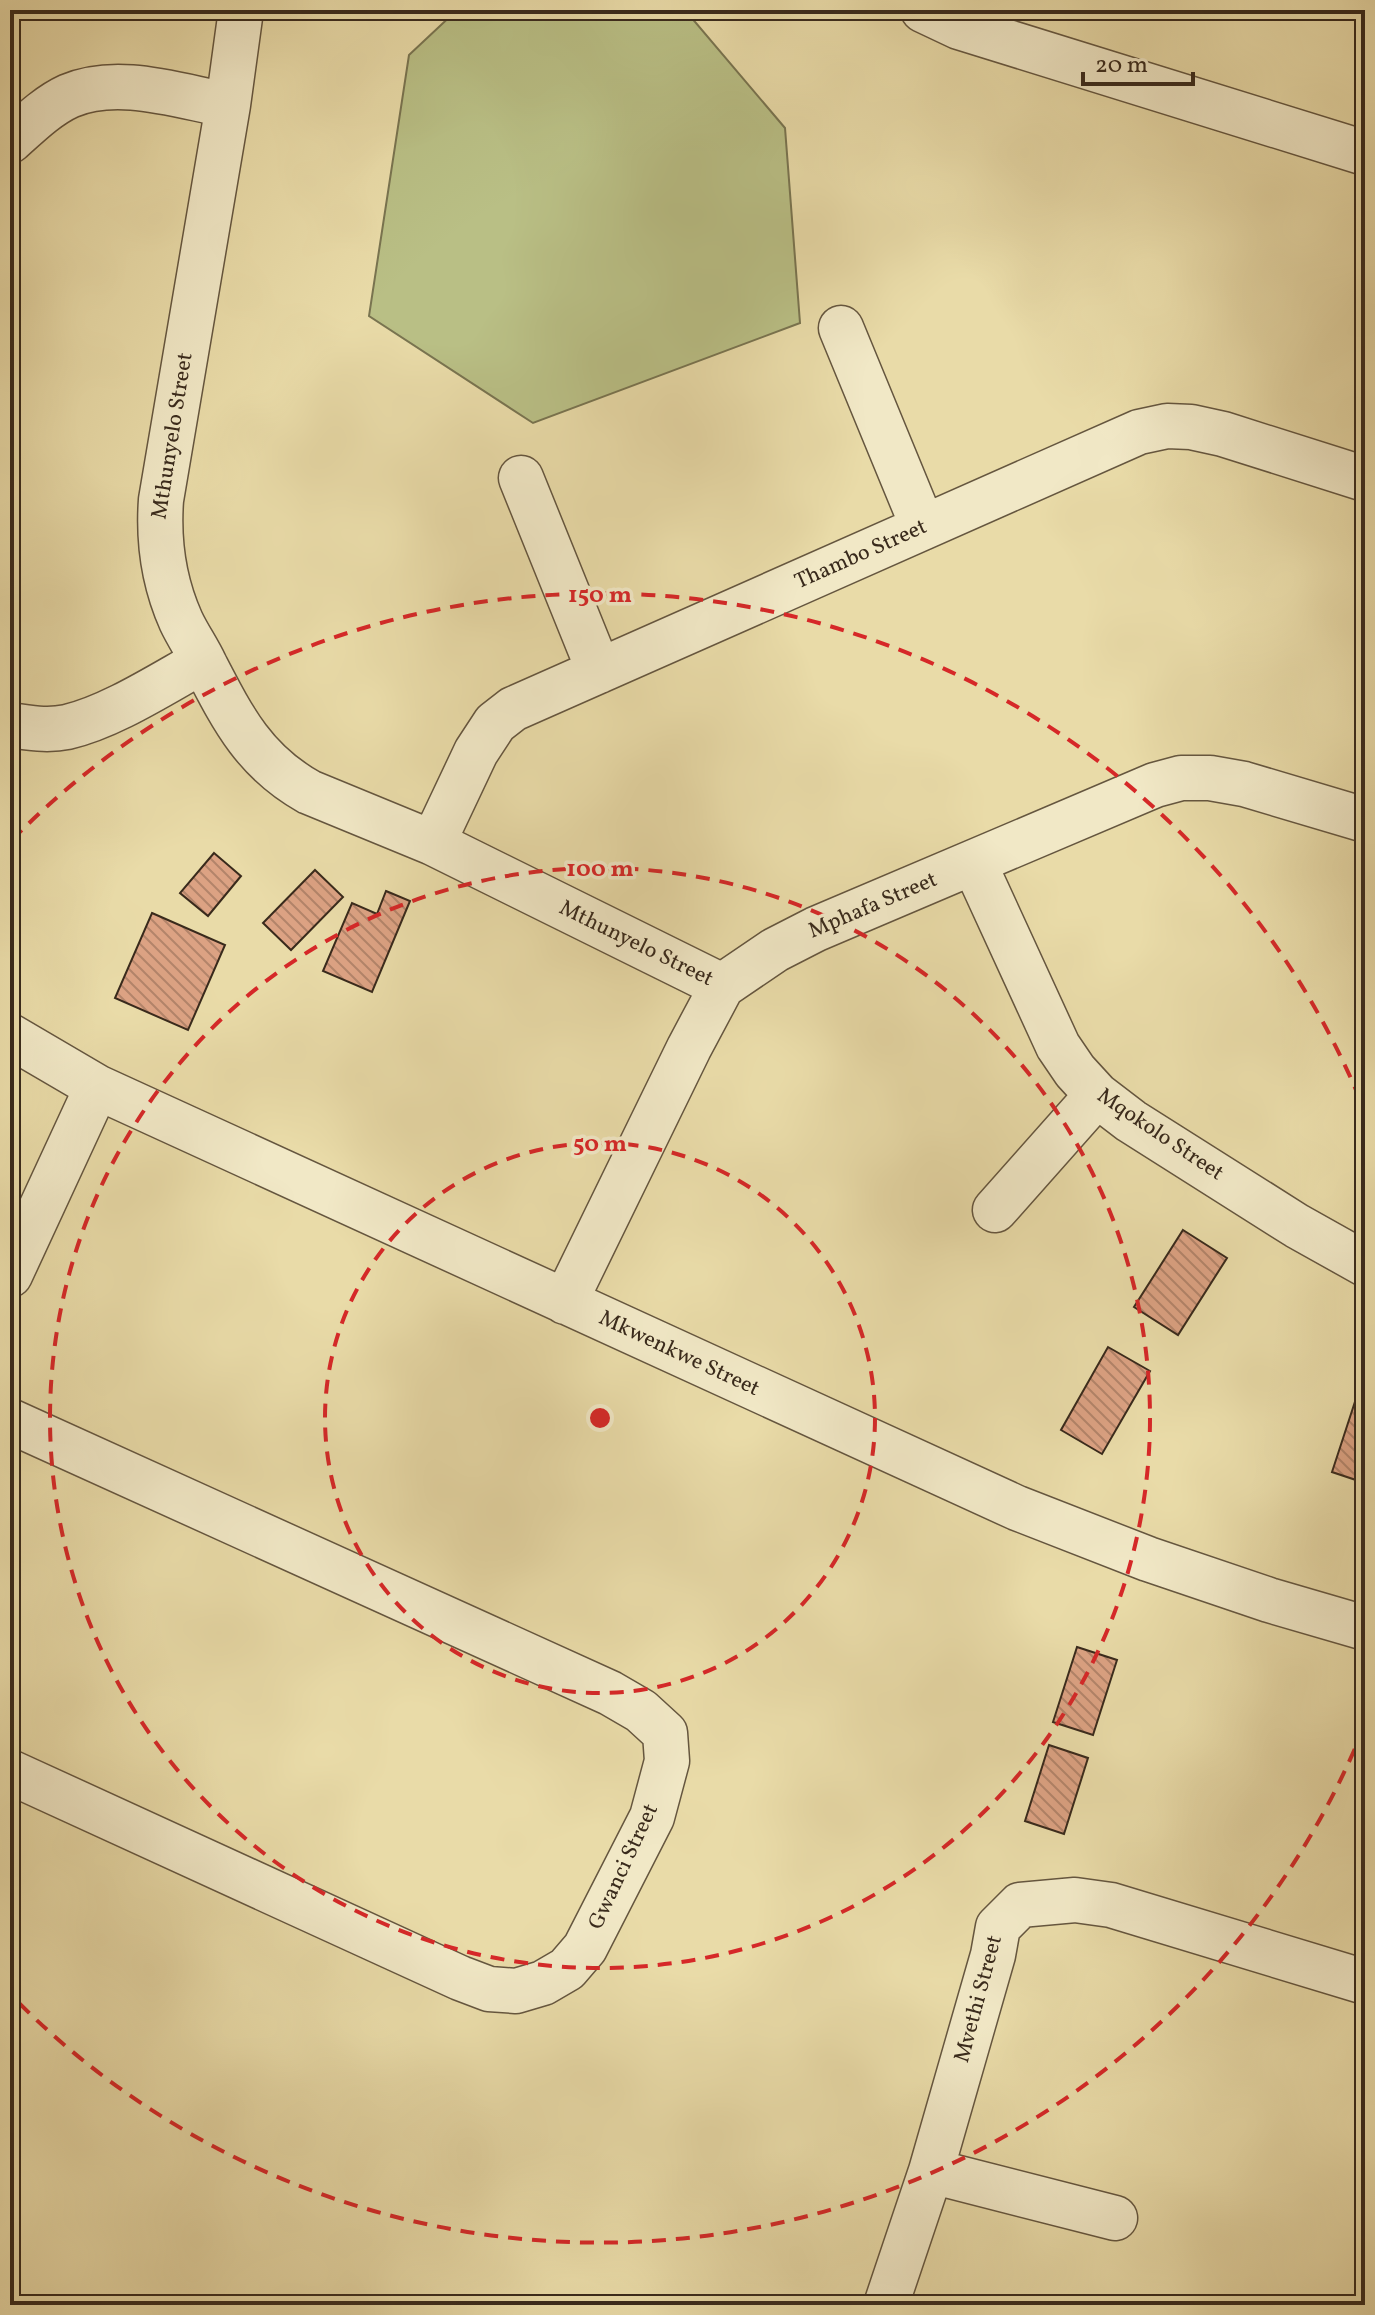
<svg xmlns="http://www.w3.org/2000/svg" width="1375" height="2315" viewBox="0 0 1375 2315" font-family="Vollkorn,serif">
	<style>
		.pitch { fill: #b9bf85; stroke: #797450; stroke-width: 2 }
		.building { fill: url(#building-back-hatch); stroke: #392a1c; stroke-width: 2 }
		.lines { fill: none; stroke-linecap: round; stroke-linejoin: round }
		.minor-casing { stroke: #65563f; stroke-width: 47 }
		.minor { stroke: #f1e8c6; stroke-width: 44 }
		.ring { fill: none; stroke: #d62828; stroke-width: 4; stroke-dasharray: 14 10 }
		.labels { text-anchor: middle; dominant-baseline: central; stroke-width: 7; stroke-linejoin: round; paint-order: stroke }
		.street-label { font-size: 22px; fill: #392a1c; stroke: #f1e8c6 }
		.centre { fill: #d62828; stroke: #f1e8c6; stroke-width: 4 }
		.ring-label { font-size: 24px; text-anchor: middle; font-weight: bold; fill: #d62828; stroke: #f1e8c6; stroke-width: 7; stroke-linejoin: round; paint-order: stroke }
	</style>
	<defs>
		<pattern id="building-back-hatch" width="6" height="6" patternUnits="userSpaceOnUse" patternTransform="scale(2)"><rect width="6" height="6" fill="#dca283"/><path d="M-1 5l2 2M0 0l6 6M5-1l2 2" fill="none" stroke="#b3846a"/></pattern>
	</defs>
	<rect width="100%" height="100%" fill="#e9dba8"/>
	<filter id="stains"><feTurbulence type="fractalNoise" baseFrequency=".0025" numOctaves="4"/><feColorMatrix values="0 0 0 0 .2 0 0 0 0 .09 0 0 0 0 .02 0 0 0 .5 -.17"/></filter>
	<radialGradient id="worn" r=".72"><stop offset=".6" stop-color="#630" stop-opacity="0"/><stop offset="1" stop-color="#630" stop-opacity=".3"/></radialGradient>
	<!-- pitch -->
	<path class="pitch" d="M457,10h228l100,118 15,195 -267,100 -164,-107 40,-261z"/>
	<!-- building -->
	<path class="building" d="M214,853l27,23 -33,40 -28,-23z
		M315,870l28,27 -52,53 -28,-27z
		M386,891l24,10 -38,91 -49,-21 29,-68 25,11z
		M152,913l73,32 -37,85 -73,-32z
		M1183,1230l44,28 -49,77 -44,-28z
		M1108,1347l42,24 -48,83 -41,-24z
		M1365,1371v112l-33,-11z
		M1077,1647l40,13 -24,75 -40,-13z
		M1049,1745l39,13 -24,76 -39,-13z"/>
	<g class="lines">
		<!-- minor casing -->
		<g class="minor-casing">
			<path id="minor" d="M241,10l-13,95 -67,395c-3,42 3,83 20,121 7,15 17,29 24,44 28,54 49,96 104,127l124,51 289,143
				M923,10l36,17 406,126
				M10,141c18,-16 37,-35 59,-45 49,-21 109,0 159,9
				M841,328l82,199
				M521,478l78,193
				M10,725c19,3 38,6 57,2 44,-10 96,-44 136,-66
				M433,843l43,-91 19,-29 18,-14 626,-277 28,-6 24,1 32,7 142,45
				M974,863l84,183 17,25 22,24 34,26 166,105 68,38
				M10,1036l87,51 920,421 131,51 121,41 96,28
				M995,1210l102,-115
				M10,1275l87,-188
				M565,1302l124,-254 33,-62 53,-36 41,-21 339,-144 26,-7h29l34,6 121,36
				M10,1421l600,272 31,18 24,22 2,28 -15,56 -67,131 -18,21 -24,14 -27,8 -27,-2 -29,-11 -450,-206
				M931,2171l184,47
				M886,2305l45,-134 62,-216 5,-28 22,-22 55,-5 36,5 254,77"/>
		</g>
		<!-- minor -->
		<use href="#minor" class="minor"/>
	</g>
	<!-- distance rings -->
	<g class="ring">
		<circle cx="600" cy="1418" r="275"/>
		<circle cx="600" cy="1418" r="550"/>
		<path d="M1364 1727A824 824 0 0 1 12 1996M12 840A824 824 0 0 1 1364 1109"/>
	</g>
	<g class="labels">
		<!-- street labels -->
		<g class="street-label">
			<text transform="translate(173 436) rotate(-81)">Mthunyelo Street</text>
			<text transform="translate(861 555) rotate(-24)">Thambo Street</text>
			<text transform="translate(873 906) rotate(-23)">Mphafa Street</text>
			<text transform="translate(636 944) rotate(26)">Mthunyelo Street</text>
			<text transform="translate(1160 1135) rotate(34)">Mqokolo Street</text>
			<text transform="translate(679 1354) rotate(25)">Mkwenkwe Street</text>
			<text transform="translate(624 1867) rotate(-65)">Gwanci Street</text>
			<text transform="translate(979 1999) rotate(-75)">Mvethi Street</text>
		</g>
	</g>
	<circle cx="600" cy="1418" r="12" class="centre"/>
	<g class="ring-label">
		<text x="600" y="602">150 m</text>
		<text x="600" y="876">100 m</text>
		<text x="600" y="1151">50 m</text>
	</g>
	<!-- margin -->
	<rect width="1375" height="2315" fill="none" stroke="#e9dba8" stroke-width="40"/>
	<rect x="12" y="12" width="1351" height="2291" fill="none" stroke="#392a1c" stroke-width="4"/>
	<rect x="20" y="20" width="1335" height="2275" fill="none" stroke="#392a1c" stroke-width="2"/>
	<!-- scale -->
	<path d="M1083 72v12h110v-12" fill="none" stroke="#392a1c" stroke-width="4"/>
	<text x="1095" y="72" font-size="24" fill="#392a1c" stroke="#f1e8c6" stroke-width="6" paint-order="stroke">20 m</text>
	<rect width="100%" height="100%" filter="url(#stains)"/>
	<rect width="100%" height="100%" fill="url(#worn)"/>
</svg>
